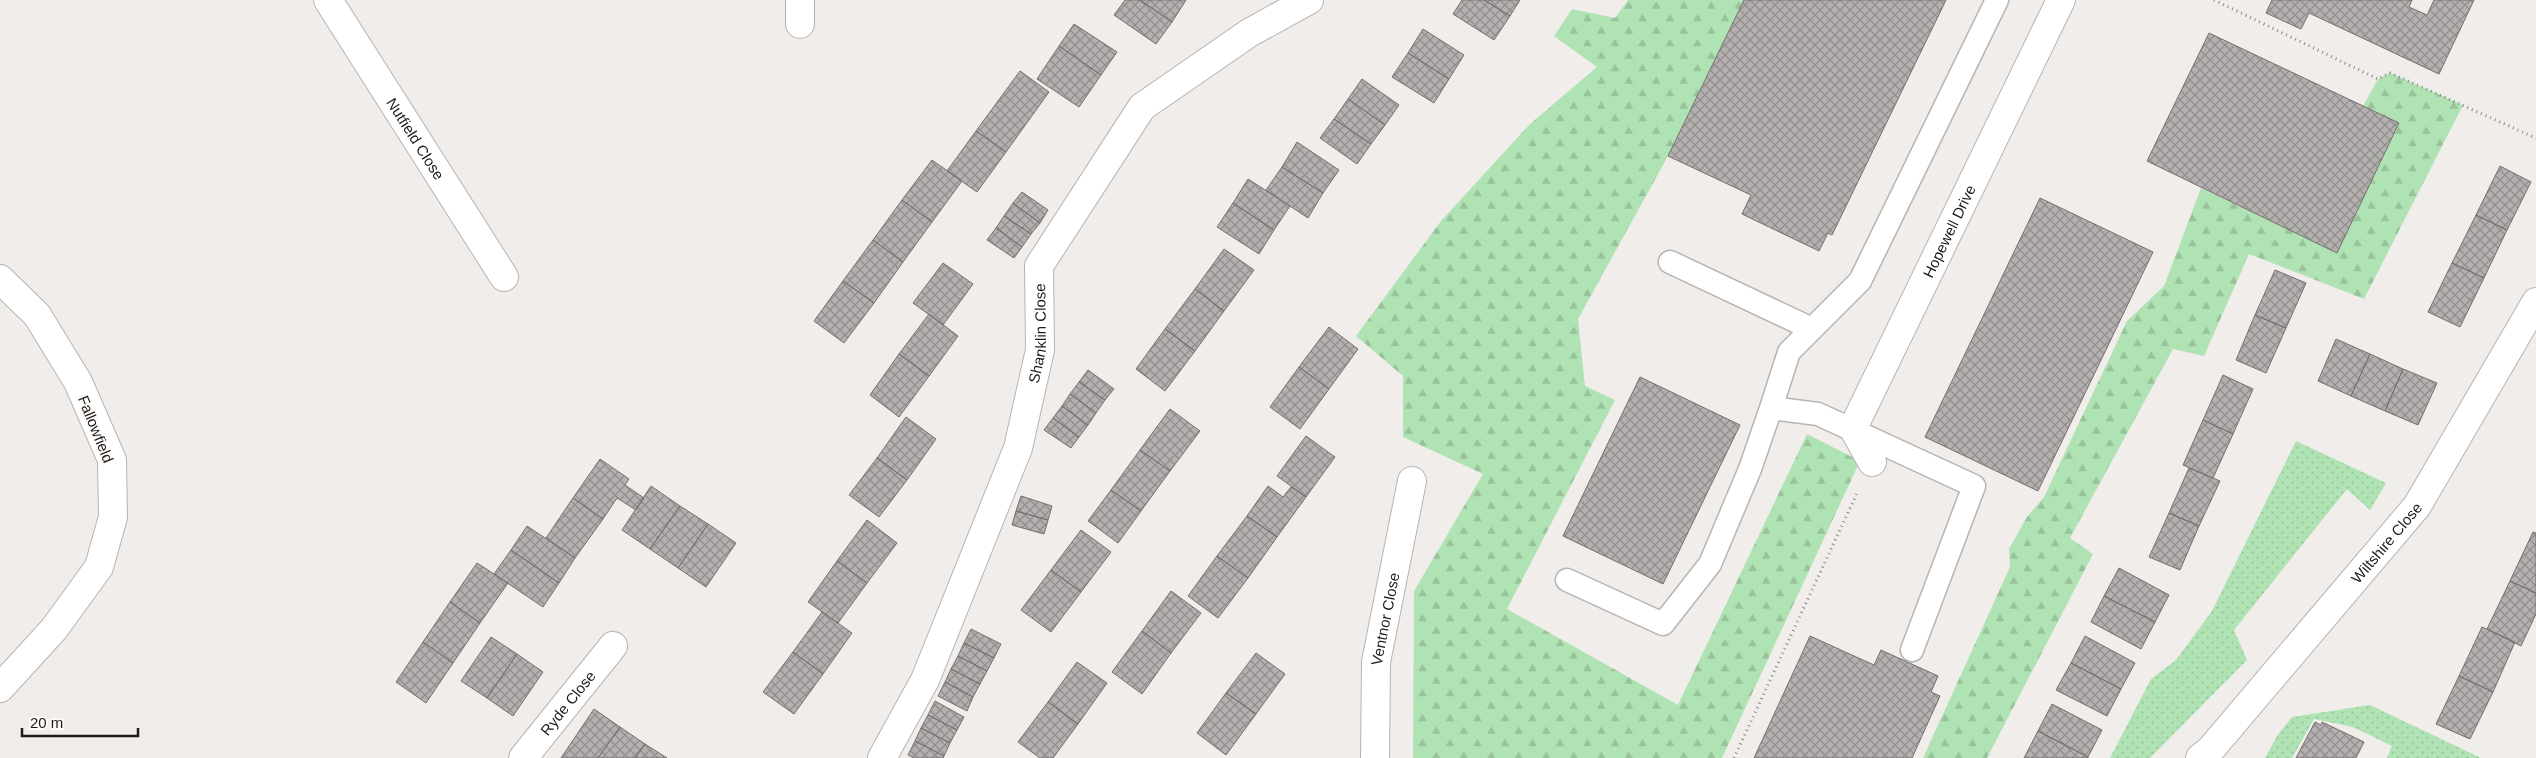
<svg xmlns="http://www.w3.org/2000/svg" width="2536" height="758" viewBox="0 0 2536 758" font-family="Arial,sans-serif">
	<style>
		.grass { fill: url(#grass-dots) }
		.forest { fill: url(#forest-firs) }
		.building { fill: url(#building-cross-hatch); stroke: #73706f }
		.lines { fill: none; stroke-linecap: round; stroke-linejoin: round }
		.lane-casing { stroke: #b7b4b2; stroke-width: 25 }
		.street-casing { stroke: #b7b4b2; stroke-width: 30 }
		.path { stroke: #8b8987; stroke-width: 3; stroke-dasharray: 1 4; stroke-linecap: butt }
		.lane { stroke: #fff; stroke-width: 22 }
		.street { stroke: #fff; stroke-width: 28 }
		.labels { text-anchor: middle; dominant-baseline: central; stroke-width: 4; stroke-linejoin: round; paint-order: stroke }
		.street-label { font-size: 15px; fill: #1d1c1b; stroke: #fefaf8 }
	</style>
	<defs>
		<pattern id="grass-dots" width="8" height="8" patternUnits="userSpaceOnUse" patternTransform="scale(1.25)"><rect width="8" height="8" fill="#b0e3b4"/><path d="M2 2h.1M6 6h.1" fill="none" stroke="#97c29a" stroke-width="1.8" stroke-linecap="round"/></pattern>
		<pattern id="forest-firs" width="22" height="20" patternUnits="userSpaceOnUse" patternTransform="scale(1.25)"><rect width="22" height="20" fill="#b0e3b4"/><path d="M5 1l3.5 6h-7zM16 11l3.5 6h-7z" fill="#97c29a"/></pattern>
		<pattern id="building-cross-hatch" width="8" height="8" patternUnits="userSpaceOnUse" patternTransform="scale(1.25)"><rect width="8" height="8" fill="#b4b0af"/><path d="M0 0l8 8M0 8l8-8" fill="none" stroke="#928e8e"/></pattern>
	</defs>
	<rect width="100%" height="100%" fill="#f0edeb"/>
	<!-- grass -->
	<path class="grass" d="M2296,441l90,42 -16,27 -23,-21 -113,141 13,30 -97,98h-40l41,-79 25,-19 36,-49z
		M2370,705l111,53h-94l5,-12 -39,-19 -39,-8 -22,39h-27l12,-22 15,-19z"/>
	<!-- forest -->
	<path class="forest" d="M1628,0h116l-76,156 -90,163 7,67 30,14 -108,209 171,96 129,-271 53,27 -138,297h-309l1,-167 69,-117 -80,-37v-61l-47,-40 85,-115 88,-96 68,-58 -43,-31 18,-27 43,9z
		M2390,73l73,32 -99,194 -115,-45 -45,102 -31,-7 -103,189 23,16 -106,204h-64l87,-191 -1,-18 18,-32 17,-20 83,-176 37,-35 37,-98 136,64 62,-128 -36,-18 15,-27z"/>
	<!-- building -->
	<path class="building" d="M1125,0h15l32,22 -16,22 -42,-29z
		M1140,0h46l-14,22z
		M1462,0h22l26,16 -16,24 -41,-26z
		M1484,0h36l-10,16z
		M1744,0h202l-114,235 -4,-2 -9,18 -77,-37 9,-19 -83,-39z
		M2272,0h140l-3,7 18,8 7,-15h40l-35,74 -130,-61 -8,16 -35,-16z
		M1074,24l43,28 -16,23 -42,-29z
		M1423,29l41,26 -15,24 -41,-26z
		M2209,33l190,90 -62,130 -190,-92z
		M1059,46l42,29 -22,32 -42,-28z
		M1408,53l41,26 -15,24 -42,-26z
		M1020,71l29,21 -43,60 -30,-21z
		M1362,79l37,26 -14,20 -37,-26z
		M1348,99l37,26 -14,19 -37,-25z
		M1334,119l37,25 -14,20 -37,-26z
		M976,131l30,21 -29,40 -30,-21z
		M1297,142l42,28 -16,23 -41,-26z
		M932,160l30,21 -30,41 -30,-22z
		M2500,166l31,16 -24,48 -31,-15z
		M1282,167l41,26 -15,25 -42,-28z
		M1248,179l42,27 -16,24 -41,-27z
		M1022,192l26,18 -8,13 -27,-20z
		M2040,198l113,54 -115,239 -113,-54z
		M902,200l30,22 -29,40 -30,-22z
		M1013,203l27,20 -9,11 -27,-18z
		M1233,203l41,27 -15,24 -42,-27z
		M2476,215l31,15 -23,48 -32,-15z
		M1004,216l27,18 -9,13 -26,-19z
		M996,228l26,19 -8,11 -27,-18z
		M873,240l30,22 -29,41 -31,-22z
		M1224,249l30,21 -30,41 -29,-22z
		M943,263l30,21 -30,41 -30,-22z
		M2452,263l32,15 -24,49 -32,-15z
		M2275,270l31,13 -20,45 -31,-13z
		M843,281l31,22 -30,40 -30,-22z
		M1195,289l29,22 -29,40 -30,-22z
		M929,314l29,22 -29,40 -30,-22z
		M2255,315l31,13 -20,45 -30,-13z
		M1329,327l29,22 -29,40 -30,-22z
		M1165,329l30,22 -30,40 -29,-22z
		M2336,339l34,15 -19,42 -33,-15z
		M899,354l30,22 -30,41 -29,-22z
		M2370,354l33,15 -18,42 -34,-15z
		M1299,367l30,22 -29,40 -30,-22z
		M2403,369l34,14 -19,42 -33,-14z
		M1088,370l26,19 -9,11 -26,-18z
		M2223,375l30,14 -20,45 -30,-14z
		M1640,377l100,48 -77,159 -100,-48z
		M1079,382l26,18 -9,13 -26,-19z
		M1070,394l26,19 -8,12 -26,-19z
		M1062,406l26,19 -9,12 -26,-19z
		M1170,409l30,22 -30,40 -30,-21z
		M906,417l30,22 -29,41 -30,-22z
		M1053,418l26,19 -8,11 -27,-18z
		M2203,420l30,14 -20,44 -30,-13z
		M1306,436l29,21 -29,40 -29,-21z
		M1140,450l30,21 -29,40 -30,-21z
		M877,458l30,22 -28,37 -30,-22z
		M600,459l29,20 -4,6 19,13 -8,12 -19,-12 -14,21 -30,-21z
		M2189,468l31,13 -21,45 -30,-13z
		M651,486l29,20 -30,43 -28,-19z
		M1268,486l15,11 8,-10 15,10 -29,40 -30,-21z
		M1111,490l30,21 -23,32 -30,-22z
		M1021,496l31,10 -4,14 -32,-9z
		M573,498l30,21 -28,39 -29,-20z
		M680,506l28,18 -30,44 -28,-19z
		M1016,511l32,9 -4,14 -32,-9z
		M2169,513l30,13 -19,44 -31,-13z
		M1247,516l30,21 -29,41 -31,-22z
		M867,520l30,23 -30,40 -30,-22z
		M708,524l28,19 -30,44 -28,-19z
		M527,526l48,32 -16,25 -48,-33z
		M1081,530l30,22 -30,40 -30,-22z
		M2533,532l3,1v60l-26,-12z
		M511,550l48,33 -16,24 -49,-33z
		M1217,556l31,22 -30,40 -30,-22z
		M837,561l30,22 -29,40 -30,-21z
		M477,563l31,20 -28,40 -30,-21z
		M2119,568l50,27 -14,27 -51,-26z
		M1051,570l30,22 -30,40 -30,-22z
		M2510,581l26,12v21l-15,32 -34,-17z
		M1171,591l30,22 -30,40 -29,-22z
		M2104,596l51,26 -14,27 -50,-27z
		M450,602l30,21 -27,40 -30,-21z
		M822,612l30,21 -29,41 -30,-22z
		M2482,627l33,15 -22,50 -34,-16z
		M971,629l30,15 -7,14 -30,-15z
		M1142,631l29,22 -29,41 -30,-22z
		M1810,636l64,29 7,-15 57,26 -7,16 9,4 -28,62h-158z
		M2085,636l50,27 -14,26 -50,-26z
		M491,637l26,17 -30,44 -26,-17z
		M423,642l30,21 -27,40 -30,-21z
		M964,643l30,15 -7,13 -29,-15z
		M793,652l30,22 -29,40 -31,-22z
		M1256,653l29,21 -29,40 -30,-21z
		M517,654l26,18 -30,44 -26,-18z
		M958,656l29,15 -7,13 -29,-15z
		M1077,662l30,21 -29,41 -30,-22z
		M2071,663l50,26 -14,27 -51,-26z
		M951,669l29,15 -7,13 -28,-15z
		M2459,676l34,16 -23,47 -34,-15z
		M945,682l28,15 -6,14 -29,-15z
		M1226,693l30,21 -30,41 -29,-22z
		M935,701l29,16 -7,13 -29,-15z
		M1048,702l30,22 -25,34h-13l-22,-16z
		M2052,704l50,26 -14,27 -50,-26z
		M594,709l26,18 -22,31h-37z
		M928,715l29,15 -7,13 -29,-15z
		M2315,722l6,3 1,-3 42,20 -8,16h-60z
		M620,727l25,17 -10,14h-37z
		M921,728l29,15 -6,13 -29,-15z
		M2038,731l50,26v1h-64z
		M915,741l29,15 -1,2h-29l-6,-3z
		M645,744l22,14h-32z"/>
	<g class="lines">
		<!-- lane casing -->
		<g class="lane-casing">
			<path id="lane" d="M1670,262l142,67
				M1771,408l18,-56 71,-71 137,-281
				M1567,580l96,44 47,-60 40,-95 21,-61 47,6 156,72 -62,164"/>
		</g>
		<!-- street casing -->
		<g class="street-casing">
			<g id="street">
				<path id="s1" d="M328,0l176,277"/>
				<path d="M800,0v24"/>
				<path d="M0,279l37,36 41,67 34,78 1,57 -14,50 -45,62 -54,59"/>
				<path id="s2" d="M1872,462l-19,-34 208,-428"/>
				<path id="s3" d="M523,758l90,-112"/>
				<path id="s4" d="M882,758l43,-78 93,-232 22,-98 -1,-84 103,-159 107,-74 60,-33"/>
				<path id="s5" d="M1375,758l1,-96 36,-181"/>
				<path id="s6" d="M2200,758l11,-9 206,-243 119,-204"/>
			</g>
		</g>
		<!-- path -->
		<path class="path" d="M2214,0l164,79 12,-6 146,65
			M1734,758l124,-267"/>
		<!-- lane -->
		<use href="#lane" class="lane"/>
		<!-- street -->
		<use href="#street" class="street"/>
	</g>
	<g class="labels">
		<!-- street labels -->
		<g class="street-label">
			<text stroke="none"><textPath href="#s1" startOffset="164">Nutfield Close</textPath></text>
			<text stroke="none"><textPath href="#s2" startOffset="258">Hopewell Drive</textPath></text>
			<text stroke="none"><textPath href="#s4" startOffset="456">Shanklin Close</textPath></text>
			<text transform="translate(96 429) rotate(68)">Fallowfield</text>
			<text stroke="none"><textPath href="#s6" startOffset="285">Wiltshire Close</textPath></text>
			<text stroke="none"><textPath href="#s5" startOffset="140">Ventnor Close</textPath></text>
			<text stroke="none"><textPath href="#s3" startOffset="71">Ryde Close</textPath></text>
		</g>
	</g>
	<!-- scale -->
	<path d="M22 728v8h116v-8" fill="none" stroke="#1d1c1b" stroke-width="2.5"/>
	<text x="30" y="728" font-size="15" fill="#1d1c1b" stroke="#fefaf8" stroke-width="4" paint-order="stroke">20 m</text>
</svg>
